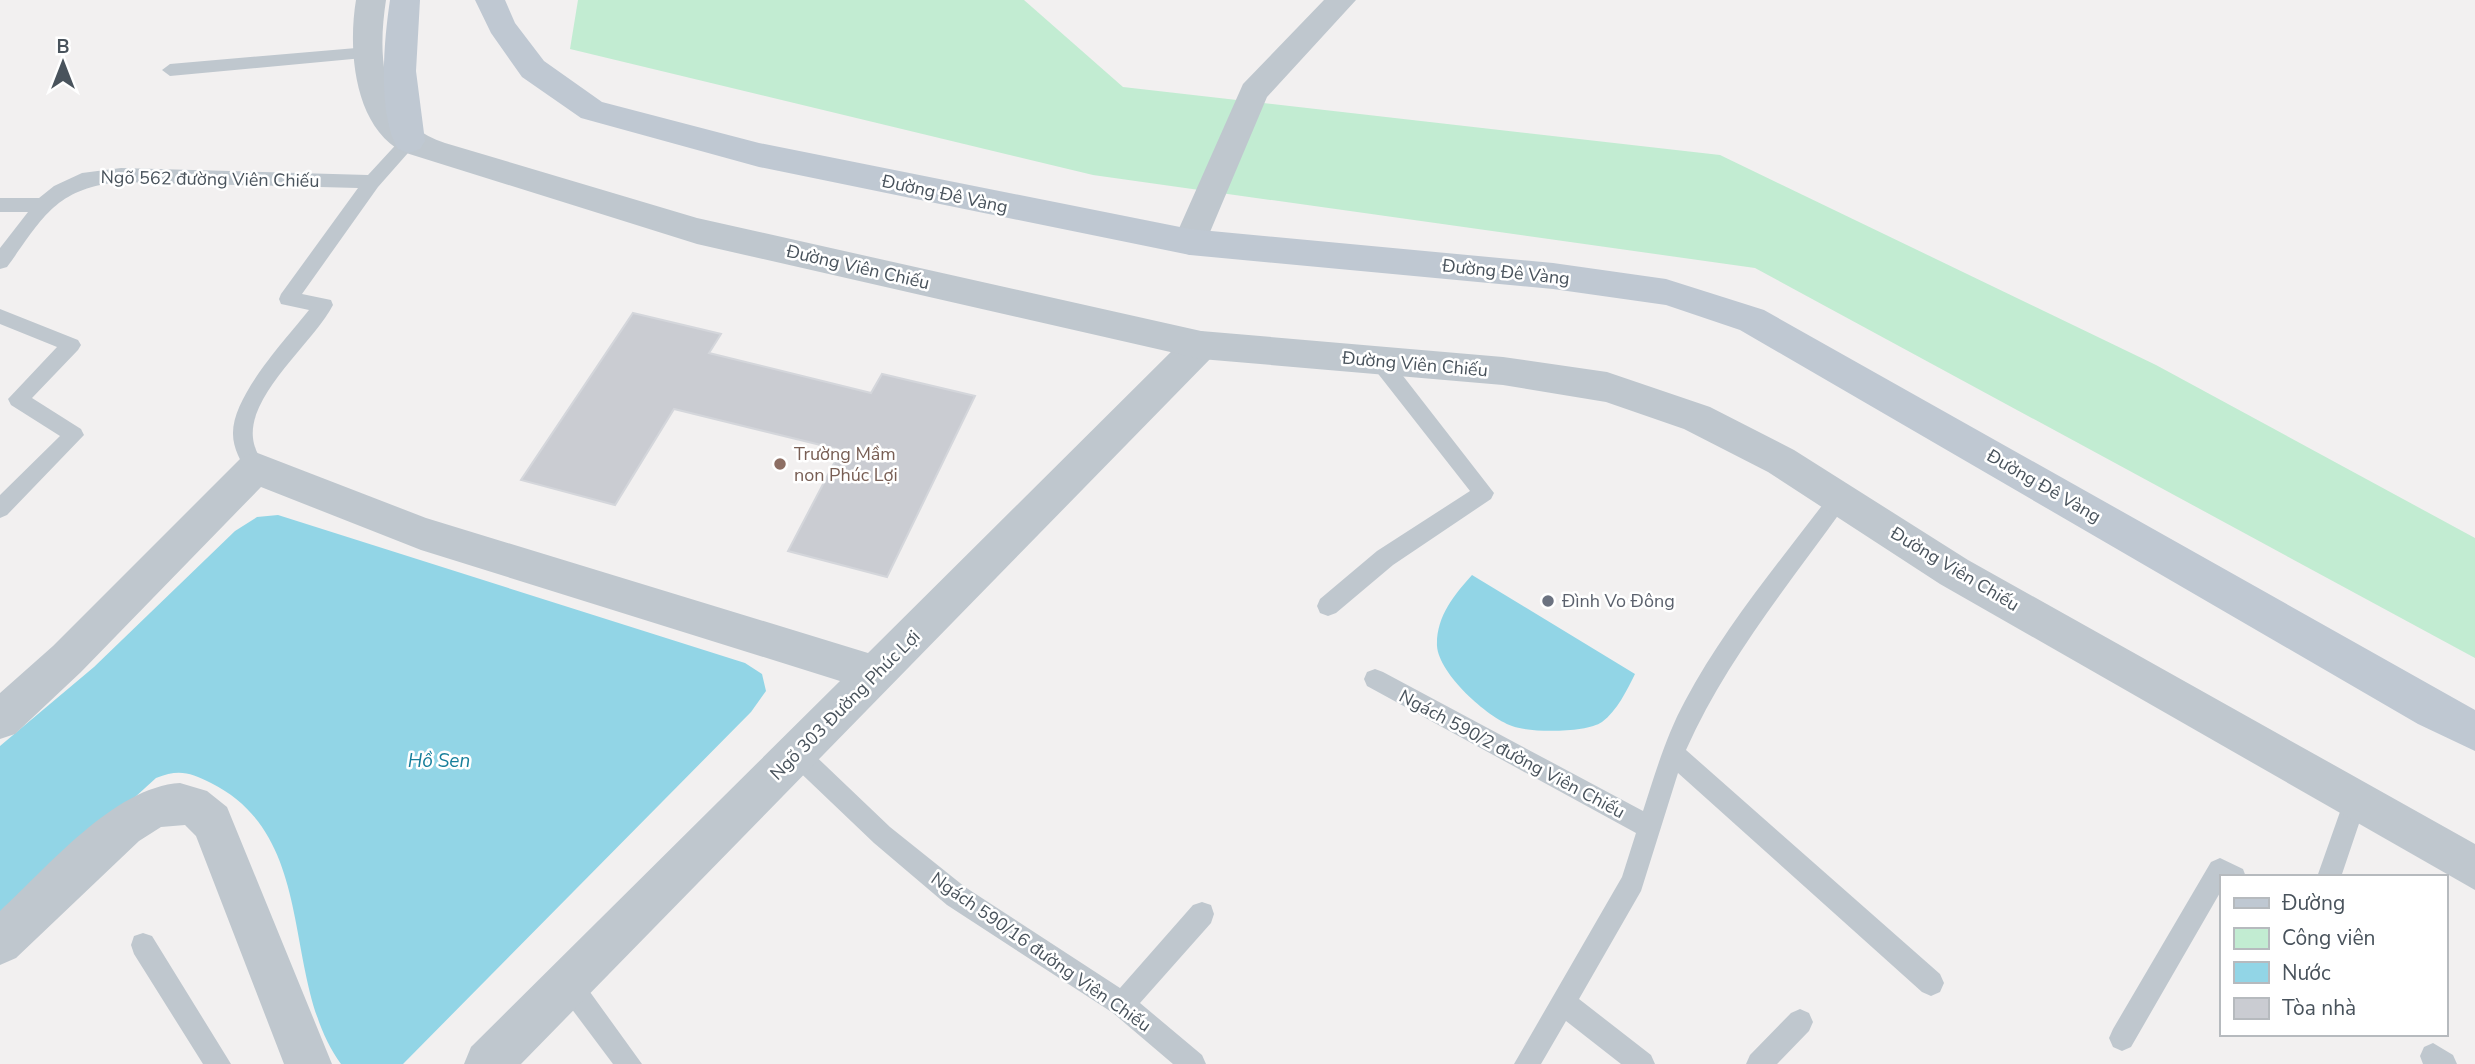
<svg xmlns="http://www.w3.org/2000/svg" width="2475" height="1064" viewBox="0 0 2475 1064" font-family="'Nunito Sans',sans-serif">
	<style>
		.green { fill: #c2ecd2 }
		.water { fill: #92d5e6 }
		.building { fill: #caccd2; stroke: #d4d6db; stroke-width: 2 }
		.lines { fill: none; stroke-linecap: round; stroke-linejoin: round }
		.service { fill: #bfc7ce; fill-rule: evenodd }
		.minor { fill: #bfc7ce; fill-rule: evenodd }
		.tertiary { fill: #bfc7ce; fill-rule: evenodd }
		.secondary { fill: #bfc8d2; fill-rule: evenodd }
		.education-dot { fill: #8d6e63; stroke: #fff; stroke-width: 2.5 }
		.worship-dot { fill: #6b7280; stroke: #fff; stroke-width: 2.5 }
		.labels { text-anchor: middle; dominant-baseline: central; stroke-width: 5; stroke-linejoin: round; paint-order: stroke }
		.street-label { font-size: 18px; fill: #49535c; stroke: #fff }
		.education-label { font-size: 18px; fill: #785e54; stroke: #fff; text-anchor: start }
		.worship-label { font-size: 18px; fill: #5b616d; stroke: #fff; text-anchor: start }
		.water-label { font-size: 19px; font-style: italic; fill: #177f9b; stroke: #fff }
	</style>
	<rect width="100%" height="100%" fill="#f2f0f0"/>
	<!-- green -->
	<path class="green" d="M578,0h446l99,87 597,68 436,210 319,173v120l-720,-390 -662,-93 -523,-126z"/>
	<!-- water -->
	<path class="water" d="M278,515l467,148 17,11 4,17 -15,21 -348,352h-62c-62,-85 -20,-226 -130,-281 -21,-11 -33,-14 -55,-5l-156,142v-174l94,-79 141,-136 22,-14z
		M1472,575l163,99c-8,16 -18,37 -33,48 -16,11 -72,11 -90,4 -25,-9 -73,-52 -75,-80 -1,-29 17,-51 35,-71z"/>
	<!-- building -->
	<path class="building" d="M633,313l88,21 -12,19 162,40 11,-19 93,22 -88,181 -99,-26 53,-101 -167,-41 -59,96 -94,-25z"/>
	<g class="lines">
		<!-- service -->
		<path class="service" d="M368,47l6,2v8l-204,19 -8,-6 8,-6z
			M409,135l9,6 -3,4 -37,42 -76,107 29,6 2,5c-19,37 -85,89 -80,133 1,11 7,20 12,30l-3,6 -7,3 -7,-3c-7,-12 -15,-26 -15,-40 -1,-38 53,-95 76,-124l-28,-6 -2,-5 2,-5 77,-106 -237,-6c-66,6 -78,36 -114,85l-7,2v-21l28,-36h-28v-14h39l15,-12 28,-13 39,-5 247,7 35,-38z
			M0,309l78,31 3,5 -3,5 -46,48 49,31 3,6 -77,80 -7,3v-23l60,-59 -49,-31 -3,-6 49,-52 -57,-23z
			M1379,352l7,2 108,139 -3,6 -98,66 -57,48 -8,3 -8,-3 -3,-7 3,-7 57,-48 93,-60 -98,-125 -3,-6 3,-6z
			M1840,488l7,3 3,6 -3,6c-57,80 -121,157 -161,247l254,224 4,9 -4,9 -9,4 -9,-4 -244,-219 -37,118 -62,108 72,56 4,9h-34l-55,-43 -25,43h-27l108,-187 14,-44 -269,-147 -3,-7 3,-7 8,-3 8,3 260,139c12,-37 23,-75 42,-110 40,-75 97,-142 148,-210z
			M796,742l8,3 86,82 75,60 155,101 73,-83 9,-3 9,3 3,9 -3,9 -71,80 62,52 4,9h-33l-60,-51 -166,-108 -73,-62 -86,-82 -3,-8 3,-8z
			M2355,789l8,3 4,8 -26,77h-24l30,-85z
			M2220,858l23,11 3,8h-25v14l-90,156 -9,4 -9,-4 -4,-9 4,-9 98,-167z
			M143,933l9,3 79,128h-28l-69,-110 -3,-9 3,-9z
			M568,970l9,4 65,90h-29l-54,-72 -4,-9 4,-9z
			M1800,1009l9,4 4,9 -4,9 -32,33h-31l4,-9 41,-42z
			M2433,1043l20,12 4,9h-34l-3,-8 4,-9z"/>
		<!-- minor -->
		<path class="minor" d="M1324,0h32l-89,97 -65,154 -12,4 -12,-4 -5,-9 70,-158z
			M1201,331l13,4 5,10 -5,10 -693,709h-57l7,-17 369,-366 -419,-131 -160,-63 -180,185 -66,62 -15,5v-46l53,-47 189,-189 13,-5 171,66 442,135 320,-318z
			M180,783l27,8 20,16 105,257h-48l-88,-228 -11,-11 -24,2 -22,14 -123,117 -16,7v-54c47,-43 114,-124 180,-128z"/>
		<!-- tertiary -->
		<path class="tertiary" d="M356,0h30c-9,59 -5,122 59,143l252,75 504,113 302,26 104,15 103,35 84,43 174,110 507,284v46l-535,-306 -172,-112 -84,-43 -78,-27 -103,-17 -302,-26 -504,-115 -294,-92c-50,-26 -55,-104 -47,-152z"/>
		<!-- secondary -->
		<path class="secondary" d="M390,0h30l-4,71 9,70 -5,8 -11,4 -11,-4c-21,-36 -14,-109 -8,-149z
			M475,0h30l10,23 29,38 58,41 157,41 431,86 363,34 113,16 98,31 711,400v41l-57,-27 -678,-394 -74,-25 -113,-16 -363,-34 -431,-88 -178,-49 -59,-41 -31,-44z"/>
	</g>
	<!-- markers -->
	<circle class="education-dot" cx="780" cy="464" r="7"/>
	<circle class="worship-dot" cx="1548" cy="601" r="7"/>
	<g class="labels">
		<!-- street labels -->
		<g class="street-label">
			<text transform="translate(210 179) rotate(1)">Ngõ 562 đường Viên Chiếu</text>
			<text transform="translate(945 194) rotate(12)">Đường Đê Vàng</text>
			<text transform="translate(858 267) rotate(13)">Đường Viên Chiếu</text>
			<text transform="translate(1506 272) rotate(6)">Đường Đê Vàng</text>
			<text transform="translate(1415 364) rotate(5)">Đường Viên Chiếu</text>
			<text transform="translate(2044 486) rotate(30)">Đường Đê Vàng</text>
			<text transform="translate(1955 569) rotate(31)">Đường Viên Chiếu</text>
			<text transform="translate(845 705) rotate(-45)">Ngõ 303 Đường Phúc Lợi</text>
			<text transform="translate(1512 754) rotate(28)">Ngách 590/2 đường Viên Chiếu</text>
			<text transform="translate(1041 952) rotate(35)">Ngách 590/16 đường Viên Chiếu</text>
		</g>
		<!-- education labels -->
		<g class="education-label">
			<text x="794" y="454">Trường Mầm<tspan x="794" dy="21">non Phúc Lợi</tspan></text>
		</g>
		<!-- worship labels -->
		<g class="worship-label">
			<text x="1562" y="601">Đình Vo Đông</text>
		</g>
		<!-- water labels -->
		<g class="water-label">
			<text x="439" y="761">Hồ Sen</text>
		</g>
	</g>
	<!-- legend -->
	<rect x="2220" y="875" width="228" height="161" fill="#ffffff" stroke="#b6babe" stroke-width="2"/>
	<rect x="2234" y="898" width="35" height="10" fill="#bfc8d2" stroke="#b6babe" stroke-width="2"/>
	<text x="2282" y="910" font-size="21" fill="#49535c">Đường</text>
	<rect x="2234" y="928" width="35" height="21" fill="#c2ecd2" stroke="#b6babe" stroke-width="2"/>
	<text x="2282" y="945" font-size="21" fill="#49535c">Công viên</text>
	<rect x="2234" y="962" width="35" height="21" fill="#92d5e6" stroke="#b6babe" stroke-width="2"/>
	<text x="2282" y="980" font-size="21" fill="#49535c">Nước</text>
	<rect x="2234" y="998" width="35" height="21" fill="#caccd2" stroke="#b6babe" stroke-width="2"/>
	<text x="2282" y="1015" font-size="21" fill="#49535c">Tòa nhà</text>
	<!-- north arrow -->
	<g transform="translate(63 63)" stroke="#ffffff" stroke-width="5" paint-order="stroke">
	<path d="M0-5L12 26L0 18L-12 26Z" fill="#49535c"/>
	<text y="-10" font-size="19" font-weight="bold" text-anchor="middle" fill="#49535c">B</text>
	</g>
</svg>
